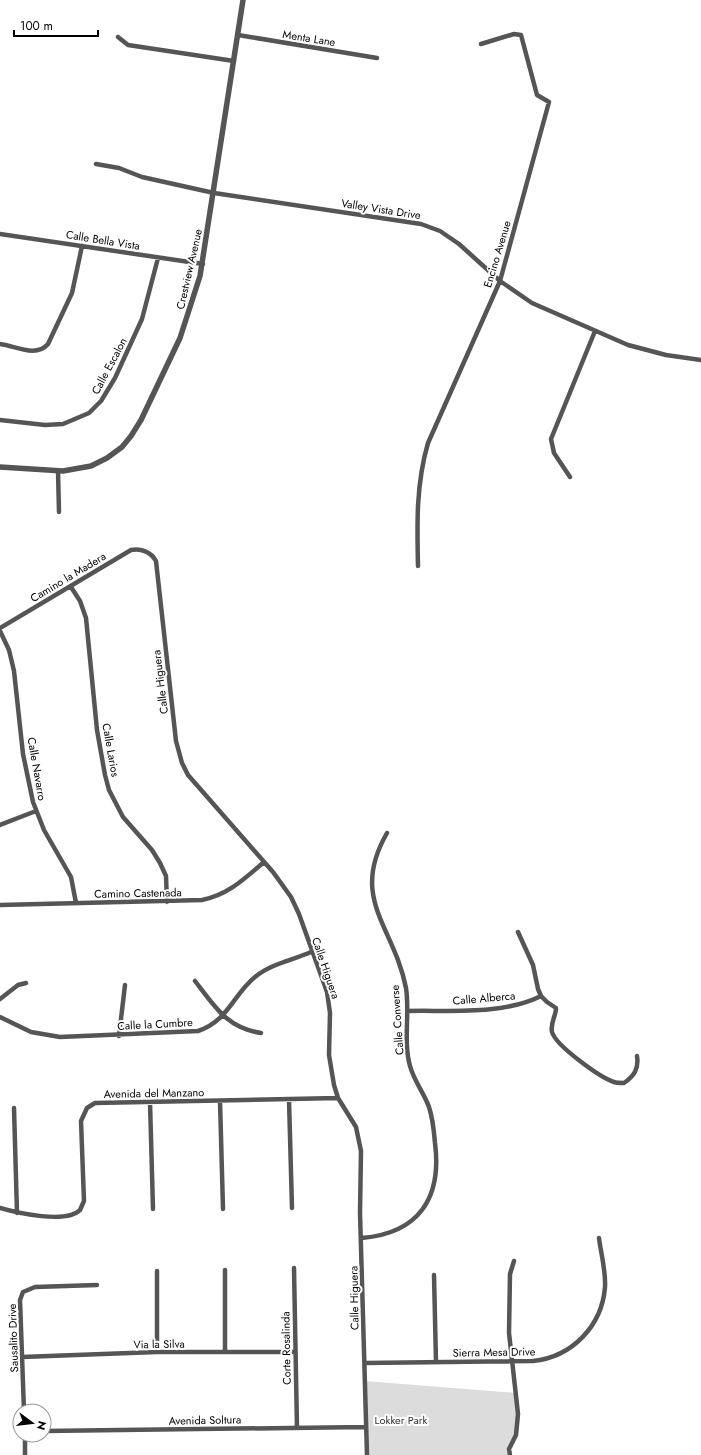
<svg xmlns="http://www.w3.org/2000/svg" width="701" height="1455" viewBox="0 0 701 1455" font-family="Jost,sans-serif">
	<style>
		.green { fill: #dcdcdc }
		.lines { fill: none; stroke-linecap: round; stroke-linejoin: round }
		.minor { stroke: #555; stroke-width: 4.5 }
		.tertiary { stroke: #555; stroke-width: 5.5 }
		.labels { text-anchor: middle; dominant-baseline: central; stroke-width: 4; stroke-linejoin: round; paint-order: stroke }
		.street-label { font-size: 11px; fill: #000; stroke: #fff }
		.park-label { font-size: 11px; fill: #333; stroke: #fff }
	</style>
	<rect width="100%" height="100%" fill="#fff"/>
	<!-- green -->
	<path class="green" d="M365,1381l151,12 1,34 -8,22 1,6h-143z"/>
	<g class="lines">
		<!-- minor -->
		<path class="minor" d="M238,35l139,23
			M118,37l10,8 106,16
			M96,164l23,4 23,9 72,16 207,31 19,7 19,13 41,37 32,22 96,42 38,10 35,5
			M0,234l203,30
			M0,344c16,2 36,14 48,0l24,-51 10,-47
			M0,420l45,5 18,-1 26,-11 12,-12 14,-23 27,-59 16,-61
			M58,471l1,41
			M570,477l-16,-24 -3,-14 44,-108
			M418,566c-1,-42 -2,-82 10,-123l72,-162 49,-179 -12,-7 -16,-60 -7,-1 -33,10
			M71,587l9,14 6,17 11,112 8,45 4,15 14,27 29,33 8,13 6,13 1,26
			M0,628l131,-78c10,-2 20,2 25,11l20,180 6,22 6,12 85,97 18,25 8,17 28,78 3,21 -1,42 5,30 4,13 18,29 5,24 -1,62 7,242
			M0,631l9,19 5,21 9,83 10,48 11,28 27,47 5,26
			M0,825l36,-14
			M0,905l202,-5c26,-5 42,-21 62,-38
			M518,932l15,33 5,24 3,7 6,6 9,6c0,8 -6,15 -4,24 4,14 49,46 62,50 3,1 7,1 10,1 10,-7 15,-14 13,-27
			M195,981c20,26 32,47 66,52
			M0,999l18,-14 8,-2
			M407,1011c42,-1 97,4 134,-15
			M0,1017l31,15 29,5 138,-6c30,-10 35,-36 57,-54 15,-13 38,-17 56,-25
			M119,1036l6,-51
			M289,1100l3,108
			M220,1101l3,108
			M150,1102l3,107
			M14,1108l3,105
			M0,1208c17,5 67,16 80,2l4,-9 -3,-80 6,-13 8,-5 243,-5
			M362,1238c57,-5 80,-40 73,-95 -1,-12 -2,-24 -6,-36 -5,-14 -15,-26 -19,-41 -7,-25 0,-53 -4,-78 -12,-62 -57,-89 -19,-155
			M294,1268l3,160
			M225,1270v82
			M157,1271v81
			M434,1275l2,87
			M22,1357l135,-5h138
			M365,1363l168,-2c39,-4 69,-35 72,-74 1,-16 -4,-33 -6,-49
			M24,1411l-4,-111 3,-8 12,-5 62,-2
			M44,1431l321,-4
			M25,1455v-20
			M510,1455l-1,-6 7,-14 2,-21 -9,-81 1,-59 4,-13"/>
		<!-- tertiary -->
		<path class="tertiary" d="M0,467l63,4 28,-5 16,-8 15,-11 9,-11 10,-16 39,-82 20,-62 43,-276"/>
	</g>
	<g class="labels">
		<!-- street labels -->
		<g class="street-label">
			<text transform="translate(309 38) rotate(9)">Menta Lane</text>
			<text transform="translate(381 209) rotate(9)">Valley Vista Drive</text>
			<text transform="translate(103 240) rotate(9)">Calle Bella Vista</text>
			<text transform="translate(497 254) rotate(-73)">Encino Avenue</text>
			<text transform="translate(189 269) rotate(-77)">Crestview Avenue</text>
			<text transform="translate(109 366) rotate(-62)">Calle Escalon</text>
			<text transform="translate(68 577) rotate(-31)">Camino la Madera</text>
			<text transform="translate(160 682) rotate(-97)">Calle Higuera</text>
			<text transform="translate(111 750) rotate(80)">Calle Larios</text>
			<text transform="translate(37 769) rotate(80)">Calle Navarro</text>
			<text transform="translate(138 893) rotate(-1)">Camino Castenada</text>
			<text transform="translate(326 968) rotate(71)">Calle Higuera</text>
			<text transform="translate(484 998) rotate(-5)">Calle Alberca</text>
			<text transform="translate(397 1020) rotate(-94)">Calle Converse</text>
			<text transform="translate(155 1024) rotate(-3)">Calle la Cumbre</text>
			<text transform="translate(154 1093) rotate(-1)">Avenida del Manzano</text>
			<text transform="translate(354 1298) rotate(-91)">Calle Higuera</text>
			<text transform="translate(13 1338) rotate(-92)">Sausalito Drive</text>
			<text transform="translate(159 1344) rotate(-1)">Via la Silva</text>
			<text transform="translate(286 1348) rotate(-91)">Corte Rosalinda</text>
			<text transform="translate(494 1352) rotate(-1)">Sierra Mesa Drive</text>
			<text transform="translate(205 1420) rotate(-1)">Avenida Soltura</text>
		</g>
		<!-- park labels -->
		<g class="park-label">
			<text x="401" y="1420">Lokker Park</text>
		</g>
	</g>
	<!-- north arrow -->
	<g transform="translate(32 1423) rotate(105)"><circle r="19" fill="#ffffff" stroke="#999999"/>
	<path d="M0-3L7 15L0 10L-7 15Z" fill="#000000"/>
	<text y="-6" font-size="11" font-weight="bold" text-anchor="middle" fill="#000000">N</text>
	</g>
	<!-- scale -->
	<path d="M14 30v6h84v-6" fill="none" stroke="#000000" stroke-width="2"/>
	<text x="20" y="30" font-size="12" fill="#000000" stroke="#ffffff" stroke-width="3" paint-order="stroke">100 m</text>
</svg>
